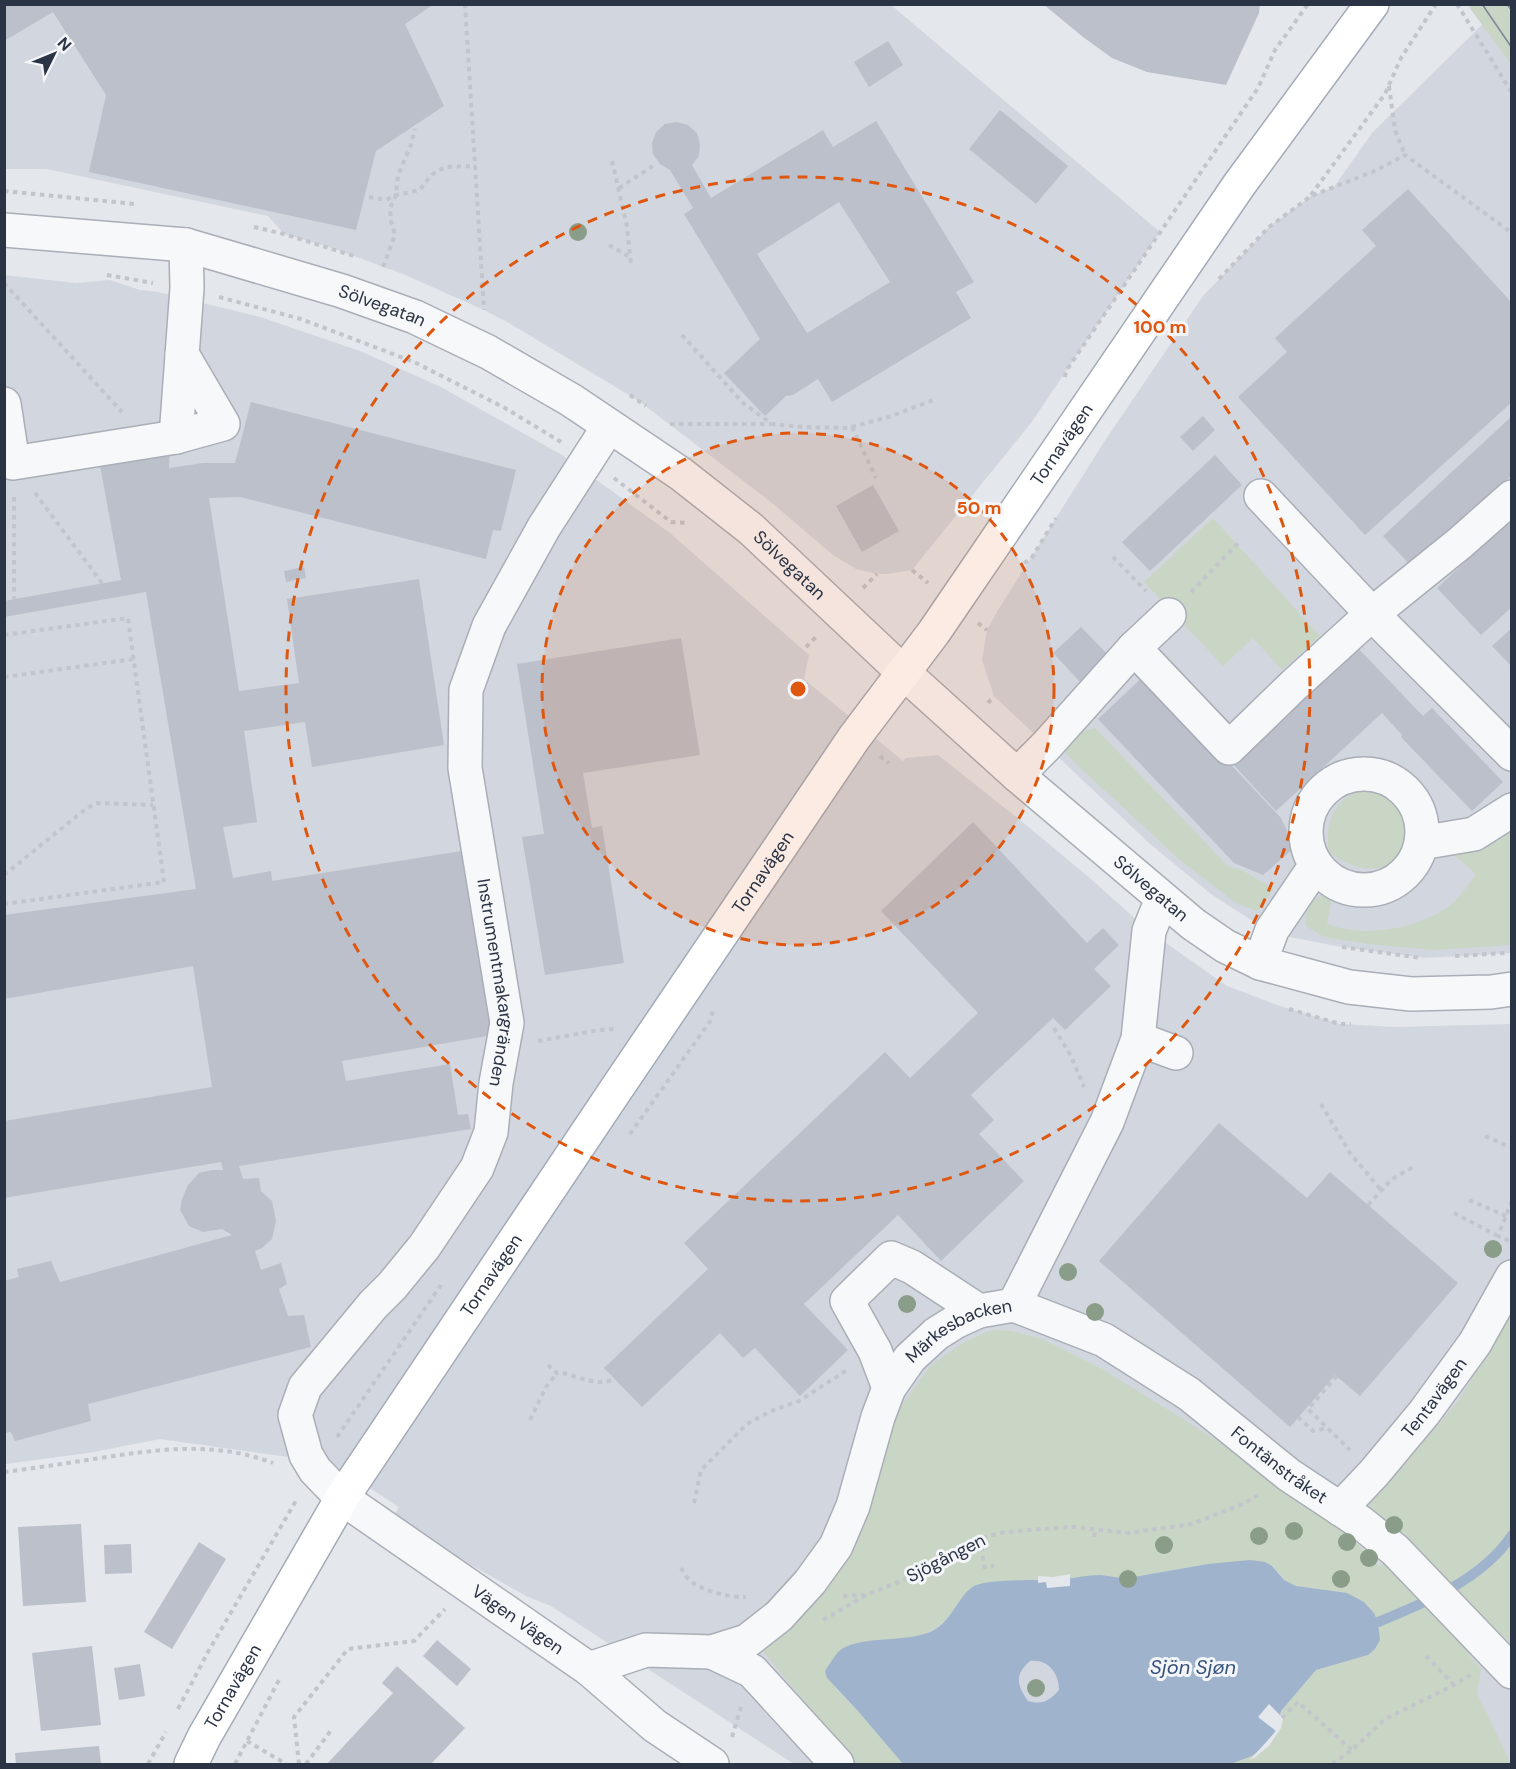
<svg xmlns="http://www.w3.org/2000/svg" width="1516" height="1769" viewBox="0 0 1516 1769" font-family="'DM Sans',sans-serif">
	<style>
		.built { fill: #d2d6de }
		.green { fill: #c9d6c5 }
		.water { fill: #9fb4cc; fill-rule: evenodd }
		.pier { fill: #e4e7ec }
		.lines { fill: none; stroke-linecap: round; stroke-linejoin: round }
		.stream { stroke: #9fb4cc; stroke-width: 10 }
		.building { fill: #bbc0ca; fill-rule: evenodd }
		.minor-casing { stroke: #a9aeb7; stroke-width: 36 }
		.major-casing { stroke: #a3abb8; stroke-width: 36 }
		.path { stroke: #c2c5cb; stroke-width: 4; stroke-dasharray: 4.5 4.5; stroke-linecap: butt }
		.minor { stroke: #f7f8fa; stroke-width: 33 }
		.major { stroke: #fff; stroke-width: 33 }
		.tram { stroke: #7d8696; stroke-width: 1.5 }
		.tree { fill: #899d89 }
		.ring { fill: none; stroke: #df570f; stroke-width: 3; stroke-dasharray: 10 8 }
		.labels { text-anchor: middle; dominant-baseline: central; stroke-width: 6; stroke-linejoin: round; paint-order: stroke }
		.street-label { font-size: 18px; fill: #2b3445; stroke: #f4f6f9 }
		.water-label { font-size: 20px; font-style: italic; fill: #34527a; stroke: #f4f6f9 }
		.centre { fill: #df570f; stroke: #f4f6f9; stroke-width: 3 }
		.ring-label { font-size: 18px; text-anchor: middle; font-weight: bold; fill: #df570f; stroke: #f4f6f9; stroke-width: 6; stroke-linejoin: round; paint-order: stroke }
	</style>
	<rect width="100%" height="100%" fill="#e4e7ec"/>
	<!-- built -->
	<path class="built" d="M4,5h887l269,227 -129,191 -119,147 -25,4h-10l-21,-5 -23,-14 -61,-52 -133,-102 -132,-79 -23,-12 -81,-36 -71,-26 -48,-14 -16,-18 -221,-47h-42z
		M1502,5h9v948l-87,5 -88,-12 -51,-10 -34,-16 -40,-26 -61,-50 -156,-148 -12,-36 5,-30 11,-20 106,-168 99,-146 66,-69 42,-31 23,-9 38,-54z
		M4,275l72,8 34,-3 30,10 18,2 102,25 100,34 81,36 121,68 108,78 139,122 -5,24 99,82 3,-3 32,-3 82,65 71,59 58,52 78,55 50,19 63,19 56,3 115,-3v740h-717l-243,-158 -25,-10 -135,-76 8,-13 -68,-44 -171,-24 -72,14 -83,11z"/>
	<!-- green -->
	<path class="green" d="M1473,5h38v59l-42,-57z
		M1213,518l107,118 -38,34 -29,-32 -30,28 -79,-84z
		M1095,728l134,139 11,2 34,20 -17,22 -21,-8 -56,-43 -104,-96 -15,-16 17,-16z
		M1366,788c80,4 42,124 -37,64 -5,-31 6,-55 37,-64z
		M1511,829v116l-78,5 -65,-6 -44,-7 -18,-11c-2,-22 9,-28 27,-36l-6,34c36,14 85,6 118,-15 13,-8 22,-23 31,-35l-21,-18 15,-9z
		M1511,1307v343l-23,-16 -20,20 13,15 -4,24 34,71h-287l54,-37 3,-16 35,-41 52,-15 12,-23 -2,-10 -4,-9 -27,-20 -51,-7 -12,-6 -5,-8 -71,-8 -80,14h-13l-11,-3 -51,5 -49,1 -41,15c-20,36 -39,42 -80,45 -19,1 -27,0 -44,10l-4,37 23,23 45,53h-48l-92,-113 35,-38 106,-211 27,-37 32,-22 28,-13 21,1 30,8 62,31 106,66 131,92 39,39 15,-17 -32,-43 57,-61 39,-46 37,-62z"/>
	<!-- water -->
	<path class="water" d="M1250,1560l15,2 7,4 12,14 12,6 51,7 17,9 10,11 4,9 2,18 -5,9 -7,6 -52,15 -35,41 -3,16 -11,17 -15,12 -19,7 -9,1h-321l-45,-53 -31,-33 -2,-7c4,-6 8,-13 13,-19 18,-17 66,-9 92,-20 22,-9 28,-37 44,-46 13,-7 60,-6 77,-6 17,0 33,-5 50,-5 9,1 17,3 27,3l80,-14zM1030,1661c18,-2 29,12 29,29 -10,11 -16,15 -31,11 -11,-16 -14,-26 2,-40z"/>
	<!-- pier -->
	<path class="pier" d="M1070,1574v12l-23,2 -1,-6 -8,1v-7l15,1z
		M1269,1704l12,12 3,-3 -3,15 -12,18 -15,12 -4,2 26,-29 -18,-14z"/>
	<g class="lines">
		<!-- stream -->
		<path class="stream" d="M1378,1622c47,-19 105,-43 134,-87"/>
	</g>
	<!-- building -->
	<path class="building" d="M4,4h430l-29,20 39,82 -68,45 -20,79 -267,-58 17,-77 -53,-83 -49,29z
		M1043,4h217l-1,9 -33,72 -79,-13 -35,-14 -29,-21z
		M888,41l15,24 -34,22 -15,-25z
		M1000,110l68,56 -32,38 -67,-55z
		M876,121l98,161 -18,10 15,26 -139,84 -14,-23 -25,16 -7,1 -21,20 -41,-43 36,-34 -76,-125 9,-6 -23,-38 -10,-6 -7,-10 -1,-11 4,-11 9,-8 12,-2 11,3 9,8 3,11 -1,12 -7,9 19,33 112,-68 10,17zM839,202l51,80 -83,51 -50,-79z
		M1408,189l104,114v99l-147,133 -127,-138 49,-45 -12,-14 101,-92 -14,-16z
		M251,402l265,68 -15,61 -8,-1 -7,29 -246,-62 -31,1 30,193 60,-8 -12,-84 132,-20 25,166 -132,22 -7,-45 -61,9 13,91 -34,5 10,51 38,-7 1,10 190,-30 31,184 -151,26 4,20 104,-17 8,51 10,-1 3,15 -232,37 4,13 16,-1 2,13 11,10 4,20 -4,18 -10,9 -7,3 6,19 20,-7 6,21 -8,5 9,27 16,-1 7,32 -223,57 3,17 -76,20 -4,-9 -7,1v-152l15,-4 -2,-8 34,-8 9,21 172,-47 -10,-6 -19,3 -14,-6 -9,-16 2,-11 6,-14 11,-12 13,-3h11l-2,-8 -217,36v-77l208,-34 -19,-121 -189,33v-84l192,-26 -50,-297 -142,25v-16l117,-21 -22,-120 71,-10 -1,18 34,-5h32z
		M1203,416l12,14 -22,21 -13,-14z
		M1512,416v59l-99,93 -30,-32z
		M1215,455l27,30 -92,86 -28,-29z
		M873,485l26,46 -37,21 -26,-46z
		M1512,518v89l-31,28 -44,-47z
		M304,567l2,11 -20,4 -2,-11z
		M1081,627l31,32 -29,26 -30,-32z
		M1512,628v39l-20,-21z
		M681,638l19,117 -117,18 9,55 10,-2 22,137 -79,12 -23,-138 22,-3 -27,-170z
		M1356,646l67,70 9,-8 71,74 -31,29 -71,-74 1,-2 -20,-22 -106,98 -44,-48z
		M1146,674l135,144 14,29 -32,28 -29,-12 -136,-144z
		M973,822l114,121 16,-15 16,17 -25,24 17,17 -46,44 -12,-12 -82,77 23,25 -15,14 45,47 -83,80 -43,-46 -94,89 44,46 -48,46 -45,-48 -12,10 -23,-25 -78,74 -38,-39 104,-99 -24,-26 201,-191 25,26 68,-65 -97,-102z
		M1219,1123l88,75 23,-26 128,111 -98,113 -25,-21 -45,52 -191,-166z
		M81,1524l5,78 -63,4 -5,-79z
		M199,1542l27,17 -54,90 -28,-17z
		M131,1544l1,29 -27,1 -1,-29z
		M437,1640l34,29 -14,17 -34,-30z
		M92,1646l9,79 -60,6 -9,-78z
		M140,1664l5,32 -26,4 -5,-32z
		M397,1666l68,62 -34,36h-104l66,-71 -11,-10z
		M99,1746l2,18h-85l-1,-11z"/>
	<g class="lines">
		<!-- minor casing -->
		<g class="minor-casing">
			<g id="minor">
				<path id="s1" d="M4,230l182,15 156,46 73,26 73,35 83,48 110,74 70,55 152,143 114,103 176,149 32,22 35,17 89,24 62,7 80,-2 21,-3"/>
				<path d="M4,404l9,59 163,-26 11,-149 -1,-43"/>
				<path id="s2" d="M609,426l-65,101 -55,99 -23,64 -1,78 42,255 -11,60 -5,49 -14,36 -53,79 -32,39 -19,19 -68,82 -10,28 11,40 9,15 27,28 247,171 66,57 57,38"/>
				<path d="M176,437l47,-13 -41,-70"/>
				<path d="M1512,497l-52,46 -88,71 140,140"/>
				<path d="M1169,615l-35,33 95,100 65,-63 78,-71 -111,-118"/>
				<circle cx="1364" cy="832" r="58"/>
				<path d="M1017,775l29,-29 88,-98"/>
				<path d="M1421,843l53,-9 38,-24"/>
				<path d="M1260,963l12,-33 44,-65"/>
				<path d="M1138,1039l38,14"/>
				<path id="s3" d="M1014,1305l90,35 85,54 100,81 71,47 35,28 117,122"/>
				<path d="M1014,1305l93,-183 31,-83 11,-108 13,-32"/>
				<path d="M889,1388l-14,-37 -28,-50 44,-43 21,9 67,44"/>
				<path id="s4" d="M1340,1509l34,-36 50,-60 51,-70 37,-66"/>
				<path d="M712,1652l40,19 85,93"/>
				<path id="s5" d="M589,1669l57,-19 66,2 35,-11 32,-25 31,-34 26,-36 17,-40 25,-89 11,-29 21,-30 26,-24 19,-12 24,-11 35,-6"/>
			</g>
		</g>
		<!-- major casing -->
		<g class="major-casing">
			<g id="major">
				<path id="s6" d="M191,1764l13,-27 138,-239 275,-410 237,-350 80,-106 305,-447 133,-181"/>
			</g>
		</g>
		<!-- path -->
		<path class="path" d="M465,4l19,306
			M1457,4l55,89
			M1389,86l6,44 10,25
			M612,161l15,65 4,39
			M619,188l34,-22
			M4,191l131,13
			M1311,195l74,-101 16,-36 35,-54
			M369,197l17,3 10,-5 24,-5c18,-27 26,-23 56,-24
			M254,227l30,7 70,22
			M609,245l19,11
			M383,267l12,-32 -4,-14 -1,-13 6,-13 2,-20 13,-30 4,-16
			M107,275l46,8
			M1219,279l50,-52 42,-31 66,-26 28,-15 107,78
			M4,283l118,129
			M219,297l82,22 113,43 91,46 56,34
			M682,335l61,68 29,21 30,3 46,1 44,-12 41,-16
			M1065,377l1,-6 192,-283 17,-38 33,-46
			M630,395l16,11
			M670,424h101
			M852,427l24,51
			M614,478l57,44 17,1
			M35,493l67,90
			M14,497v102
			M1113,557l33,34
			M1024,563l7,-4 25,-41
			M912,570l16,13
			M863,588l14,-14
			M1191,592l47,-49
			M978,623l9,7
			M4,635l124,-17 36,264 -160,22
			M806,647l10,-10
			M4,677l130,-18
			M988,703l6,-7
			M880,756l9,7
			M4,875l83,-67 9,-5 57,2
			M1342,947l79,11
			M1455,956l50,-3
			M1289,1009l51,15h11
			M1054,1028l17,28 13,31
			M538,1041l61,-11 16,-1
			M1321,1104l29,49 31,37
			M630,1134l81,-114 2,-11
			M1485,1136l27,12
			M1469,1200l37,16
			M1512,1201l-14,35 14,6
			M1368,1205l23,-25 25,-15
			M1454,1213l44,23
			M548,1365l9,8h6c16,4 36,14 51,6
			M1337,1376l-29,33 42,41
			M1298,1417l15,14 14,-3
			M530,1420l16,-33 11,-14
			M337,1437l104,-152
			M4,1472c32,-4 64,-9 96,-14 60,-9 115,-17 173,5
			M694,1503l7,-33 46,-46 24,-13 28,-10 48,-31
			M1094,1537l1,-7
			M981,1538l3,29 10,-1
			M681,1568c3,5 7,12 12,15 16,10 35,14 53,14
			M843,1596l22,-1
			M823,1620l43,-25 40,-16 75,-41 20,-5 26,-3 46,-3 56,6 63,-9 51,-20 15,-9
			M1426,1656l28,29
			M178,1709l30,-57 89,-153
			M1282,1718l16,-16 54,48
			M732,1737l9,-30
			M247,1741l39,23
			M148,1764l18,-32
			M235,1764l44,-84
			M299,1764l-5,-47 54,-68 66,-8 31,-32
			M306,1764l26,-35
			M1332,1764l20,-14 33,-31 69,-34 16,-10"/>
		<!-- minor -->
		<use href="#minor" class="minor"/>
		<!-- major -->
		<use href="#major" class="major"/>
		<!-- tram -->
		<path class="tram" d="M1482,4l30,44
			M1507,4l5,7"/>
	</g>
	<!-- trees -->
	<g class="tree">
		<circle cx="578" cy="232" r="9"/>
		<circle cx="1493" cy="1249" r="9"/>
		<circle cx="1068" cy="1272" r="9"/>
		<circle cx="907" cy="1304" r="9"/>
		<circle cx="1095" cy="1312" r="9"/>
		<circle cx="1394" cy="1525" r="9"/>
		<circle cx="1294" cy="1531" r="9"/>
		<circle cx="1259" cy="1536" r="9"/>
		<circle cx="1347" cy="1542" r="9"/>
		<circle cx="1164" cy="1545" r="9"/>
		<circle cx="1369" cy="1558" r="9"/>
		<circle cx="1128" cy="1579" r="9"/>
		<circle cx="1341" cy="1579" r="9"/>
		<circle cx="1036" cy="1688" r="9"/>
	</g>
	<!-- distance rings -->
	<circle cx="798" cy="689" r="256" fill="#df570f" fill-opacity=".12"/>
	<g class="ring">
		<circle cx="798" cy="689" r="256"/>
		<circle cx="798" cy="689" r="512"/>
	</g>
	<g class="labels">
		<!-- street labels -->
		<g class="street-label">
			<text stroke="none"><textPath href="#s1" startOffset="388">Sölvegatan</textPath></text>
			<text stroke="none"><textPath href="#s6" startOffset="1582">Tornavägen</textPath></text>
			<text stroke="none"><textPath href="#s1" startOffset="874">Sölvegatan</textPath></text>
			<text stroke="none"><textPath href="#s6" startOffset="1060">Tornavägen</textPath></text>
			<text stroke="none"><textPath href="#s1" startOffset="1359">Sölvegatan</textPath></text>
			<text stroke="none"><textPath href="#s2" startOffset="597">Instrumentmakargränden</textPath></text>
			<text stroke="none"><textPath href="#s6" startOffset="574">Tornavägen</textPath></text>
			<text stroke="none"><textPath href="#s5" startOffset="555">Märkesbacken</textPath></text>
			<text stroke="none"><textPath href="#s4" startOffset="146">Tentavägen</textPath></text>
			<text stroke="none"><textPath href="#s3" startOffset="312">Fontänstråket</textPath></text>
			<text transform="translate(946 1558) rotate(-27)">Sjögången</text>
			<text stroke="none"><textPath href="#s2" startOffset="1407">Vägen Vägen</textPath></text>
			<text stroke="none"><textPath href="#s6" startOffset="88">Tornavägen</textPath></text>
		</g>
		<!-- water labels -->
		<g class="water-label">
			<text x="1193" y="1667">Sjön Sjøn</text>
		</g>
	</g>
	<circle cx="798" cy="689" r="9" class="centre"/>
	<g class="ring-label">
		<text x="1160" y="333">100 m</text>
		<text x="979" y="514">50 m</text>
	</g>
	<!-- border -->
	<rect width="1516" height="1769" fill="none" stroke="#2b3445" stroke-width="12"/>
	<!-- north arrow -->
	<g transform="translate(54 54) rotate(47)" stroke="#f4f6f9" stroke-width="4.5" paint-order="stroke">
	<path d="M0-4.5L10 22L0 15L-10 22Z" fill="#2b3445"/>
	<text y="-9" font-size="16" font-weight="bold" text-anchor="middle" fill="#2b3445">N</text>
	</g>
</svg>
